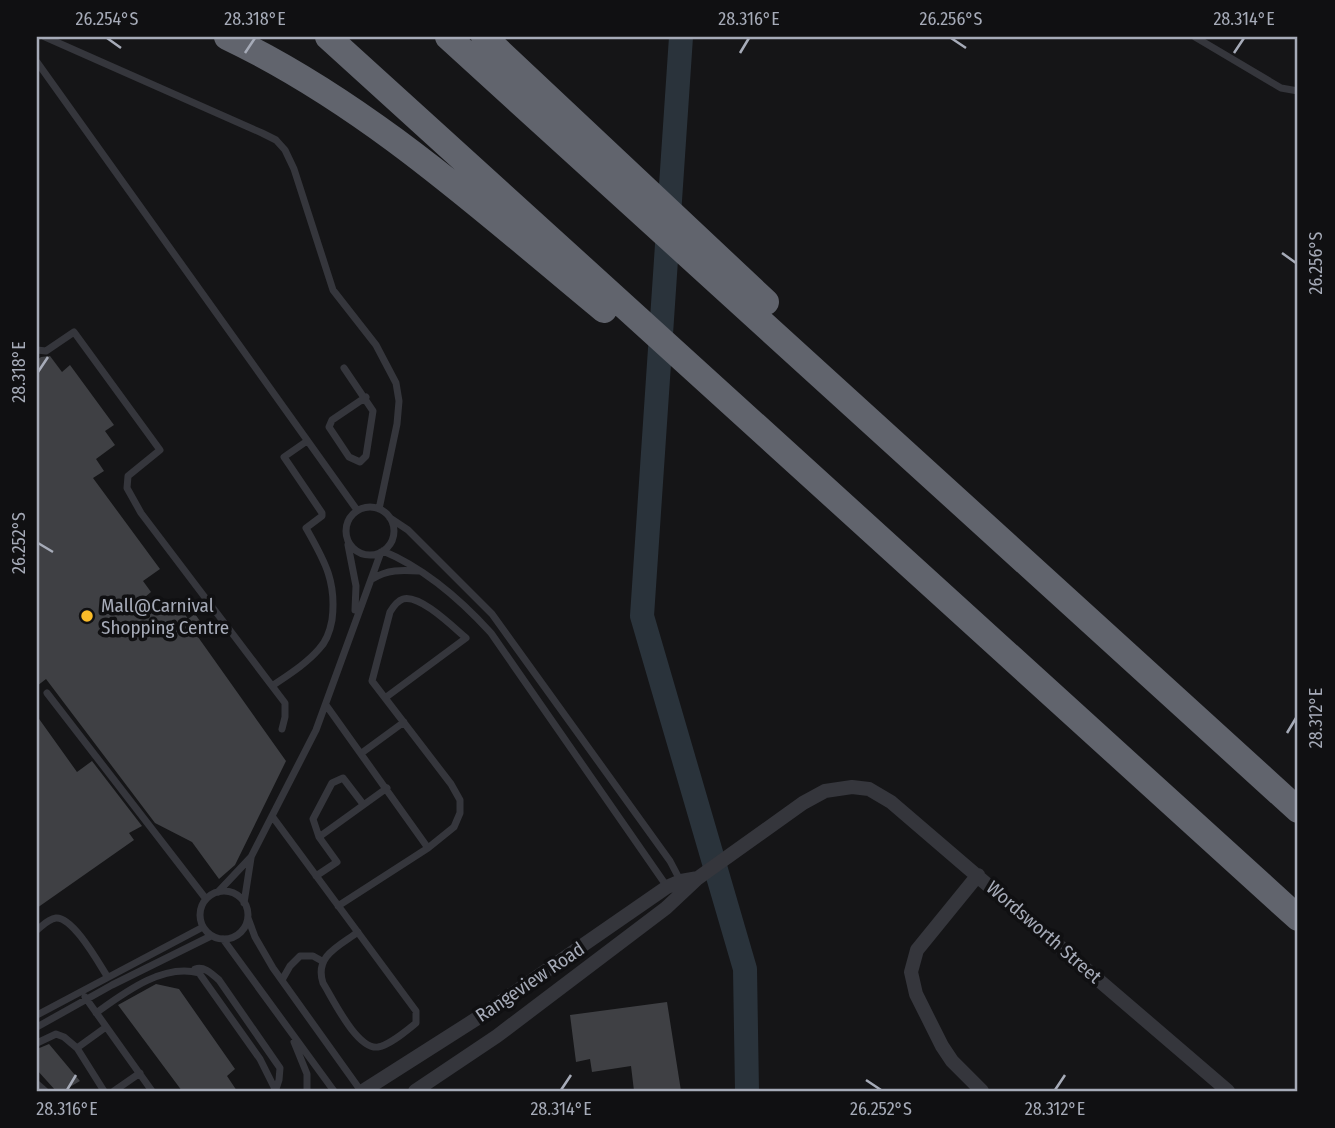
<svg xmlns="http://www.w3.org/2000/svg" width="1335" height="1128" viewBox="0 0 1335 1128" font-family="'Fira Sans Condensed',sans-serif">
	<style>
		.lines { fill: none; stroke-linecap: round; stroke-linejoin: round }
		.river { stroke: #2a333b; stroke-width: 24 }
		.building { fill: #3f4044 }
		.service { stroke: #35363c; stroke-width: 7 }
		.minor { stroke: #35363c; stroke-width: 14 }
		.motorway { stroke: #61646d; stroke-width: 26 }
		.ticks { fill: none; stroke: #a6abb8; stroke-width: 2.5 }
		.poi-dot { fill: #fbbc29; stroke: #101012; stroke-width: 2.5 }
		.labels { text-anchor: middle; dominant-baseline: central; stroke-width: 7; stroke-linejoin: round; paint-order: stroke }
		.poi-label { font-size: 19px; fill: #a6abb8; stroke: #101012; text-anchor: start }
		.street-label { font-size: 19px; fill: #a6abb8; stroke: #101012 }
		.neatline { fill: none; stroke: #a6abb8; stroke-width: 2.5 }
		.ticks-label { font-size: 18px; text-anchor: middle; fill: #a6abb8 }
	</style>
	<rect width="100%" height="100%" fill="#151517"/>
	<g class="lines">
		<!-- river -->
		<path class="river" d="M681,37l-39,579 103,353 2,122"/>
	</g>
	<!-- building -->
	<path class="building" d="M50,356l12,16 8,-7 44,60 -9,6 10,14 -19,14 8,12 -11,7 67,91 -17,12 8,11 -6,5 13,18 19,-13 11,17 7,-5 12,17 -9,6 88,124 -51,104 -16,14 -27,-37 -37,-19 -109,-144 -9,7v-326l4,-3z
		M37,716l40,56 15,-11 50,65 -13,7 5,7 -97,68z
		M156,984l23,5 56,80 -8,7 10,15h-55l-64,-86z
		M667,1002l14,89h-47l-3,-25 -39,6 -2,-13 -14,3 -6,-47z
		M49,1044l31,37 -17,10h-7l-19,-21v-21z"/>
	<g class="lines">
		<!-- service -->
		<path class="service" d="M45,37l217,96 14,7 9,10 9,19 39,121 43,55 20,38 3,18 -2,23 -18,85
			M1195,37l86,51 17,3
			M37,62l320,448
			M37,350l9,1 28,-19 86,118 -32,26 -1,12 14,25 144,190v14l-3,12
			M344,368l29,43 -7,45 -6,6 -11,-5 -20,-30 3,-7 34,-23
			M346 531a24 24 0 1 1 48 0a24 24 0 1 1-48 0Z
			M390,518l18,12 84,84 178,247 11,21
			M348,545l8,41 -1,24
			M383,551c41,17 78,49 108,82l177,255
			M372,579c16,-10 30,-9 48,-8
			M272,686c16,-11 34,-22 47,-37 8,-8 11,-18 13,-29 5,-39 -8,-60 -26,-92l16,-12v-3l-38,-56 23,-16
			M47,693l159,206
			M326,705l102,143
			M363,752l41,-30
			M272,816l144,195v12c-10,8 -26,22 -38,24 -21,3 -45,-48 -55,-64 -9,-27 16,-37 35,-51
			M319,837l68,-49
			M316,876l21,-14 -18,-25 -6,-18 19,-36 11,-5 20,26
			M200 915a24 24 0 1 1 48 0a24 24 0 1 1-48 0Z
			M218,892l33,-35 65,-127 65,-178
			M244,903l7,-45
			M338,906l90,-58 26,-21 6,-14v-13l-9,-16 -79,-103 18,-69c3,-5 7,-11 13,-13 17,-5 50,28 63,39l-81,60
			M248,918l7,19 18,31 88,123
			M37,930c5,-4 11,-11 19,-12 17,-1 42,44 51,58
			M223,939l111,152
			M195,969c10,-3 17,5 24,11l61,88 -1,12 -3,9
			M282,980l8,-14 10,-10h13l9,5
			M85,997l67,94
			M96,1013c28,-20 67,-50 103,-40l61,86 16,32
			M37,1015l166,-88
			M37,1027l75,-42 99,-49
			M294,1042l13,32v17
			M37,1043l19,-9 8,3 13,11 27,43
			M77,1048l29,-21
			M37,1084l8,7
			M114,1091l26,-18"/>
		<!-- minor -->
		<path class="minor" d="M978,875l-61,75 -6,22 5,22 26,52 10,15 30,30
			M363,1091l113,-72 191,-132 14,-6 17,-3
			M415,1091l82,-55 169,-128 32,-30 105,-75 22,-12 27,-4 17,2 22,13 337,289"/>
		<!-- motorway -->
		<path class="motorway" d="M227,37c142,68 257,174 377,273
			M328,37l970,881
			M448,37l850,773
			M484,37l282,265"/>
	</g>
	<!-- ticks -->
	<path class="ticks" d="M107,38l14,10M951,38l15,10M245,53l10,-15M740,53l9,-15M1234,53l10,-15M1282,253l14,10M38,372l10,-15M38,543l15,9M1287,733l9,-15M866,1080l15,10M67,1090l9,-15M561,1090l10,-15M1055,1090l10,-15"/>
	<!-- markers -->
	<circle class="poi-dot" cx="87" cy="616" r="7"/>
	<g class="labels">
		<!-- poi labels -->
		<g class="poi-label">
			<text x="101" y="605">Mall@Carnival<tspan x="101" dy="22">Shopping Centre</tspan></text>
		</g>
		<!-- street labels -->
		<g class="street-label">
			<text transform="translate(1044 932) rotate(41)">Wordsworth Street</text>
			<text transform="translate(530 982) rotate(-34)">Rangeview Road</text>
		</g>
	</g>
	<!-- border -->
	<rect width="1335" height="1128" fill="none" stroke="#101012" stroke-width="77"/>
	<rect x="38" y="38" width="1258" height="1052" class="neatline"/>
	<g class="ticks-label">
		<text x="107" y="25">26.254°S</text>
		<text x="255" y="25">28.318°E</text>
		<text x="749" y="25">28.316°E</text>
		<text x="951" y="25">26.256°S</text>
		<text x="1244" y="25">28.314°E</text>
		<text transform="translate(1316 263) rotate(-90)" y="6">26.256°S</text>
		<text transform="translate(19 372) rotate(-90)" y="6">28.318°E</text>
		<text transform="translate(19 543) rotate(-90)" y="6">26.252°S</text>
		<text transform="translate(1316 718) rotate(-90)" y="6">28.312°E</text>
		<text x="67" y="1115">28.316°E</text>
		<text x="561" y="1115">28.314°E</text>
		<text x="881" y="1115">26.252°S</text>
		<text x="1055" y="1115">28.312°E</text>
	</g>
</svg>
